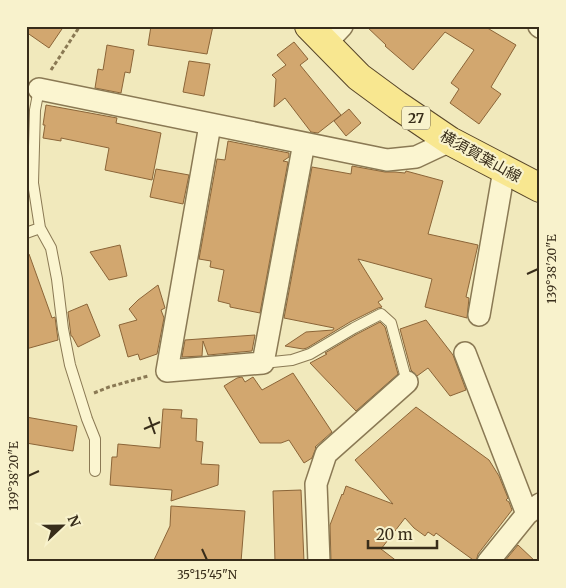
<svg xmlns="http://www.w3.org/2000/svg" width="566" height="588" viewBox="0 0 566 588" font-family="Merriweather,'Noto Sans JP',serif">
	<style>
		.building { fill: #d2a76f; stroke: #8b6538 }
		.lines { fill: none; stroke-linecap: round; stroke-linejoin: round }
		.lane-casing { stroke: #8a7954; stroke-width: 12 }
		.street-casing { stroke: #8a7954; stroke-width: 24 }
		.primary-casing { stroke: #574529; stroke-width: 30 }
		.path { stroke: #8a7954; stroke-width: 3; stroke-dasharray: 4 2.5; stroke-linecap: butt }
		.lane { stroke: #fbf5d0; stroke-width: 10 }
		.street { stroke: #fbf5d0; stroke-width: 21 }
		.primary { stroke: #f8e790; stroke-width: 28 }
		.ticks { fill: none; stroke: #382d1a; stroke-width: 2 }
		.labels { text-anchor: middle; dominant-baseline: central; stroke-width: 4.5; stroke-linejoin: round; paint-order: stroke }
		.shield { fill: #f8f2cc; stroke: #72684f; stroke-width: 1 }
		.shield-label { font-size: 14px; font-weight: bold; fill: #382d1a }
		.street-label { font-size: 15px; fill: #382d1a; stroke: #f8f2cc }
		.neatline { fill: none; stroke: #382d1a; stroke-width: 2 }
		.ticks-label { font-size: 12px; text-anchor: middle; fill: #382d1a }
	</style>
	<rect width="100%" height="100%" fill="#f1e9bc"/>
	<!-- building -->
	<path class="building" d="M26,26h38l-15,22 -23,-16z
		M151,26h62l-6,28 -59,-9z
		M366,26h118l32,19 -25,42 10,7 -22,30 -29,-21 9,-14 -8,-6 23,-33 -29,-18 -32,38 -28,-24 1,-1z
		M294,42l14,17 -8,6 41,50 -23,18 -7,-1 -26,-34 -11,9 2,-28 -4,-4 14,-10 -9,-10z
		M107,45l27,5 -4,23 -5,-1 -4,21 -26,-5 3,-19 5,1z
		M189,61l21,3 -6,32 -21,-4z
		M46,105l71,13 -1,5 45,10 -9,47 -47,-10 4,-22 -48,-10v3l-18,-3 2,-13h-2z
		M349,109l12,14 -15,13 -12,-15z
		M228,141l61,12v4l-6,4 5,1 -28,151 -30,-6v-3l-12,-3 6,-31 -14,-3 1,-6 -12,-2 18,-100 8,1z
		M352,166l33,6h10l10,1 1,-2 37,10 -15,53 50,11 -12,52 3,1 -2,20 -42,-11 7,-28 -74,-20 25,40 -5,3 4,5 -4,1 -28,14 -43,26 -4,1 -18,-3 21,-14 27,-2 1,-2 -50,-10 28,-151 39,7z
		M156,169l33,6 -6,29 -33,-7z
		M120,245l7,31 -18,4 -19,-28z
		M26,254h3l23,64 3,-1 3,23 -32,9z
		M158,285l7,23 -4,2 3,8 -7,36 -17,6 -2,-6 -10,3 -9,-32 18,-5 -8,-11 9,-9z
		M87,304l13,32 -22,11 -6,-11h-1l-3,-24z
		M426,320l27,35 13,35 -16,6 -22,-28 -11,8 -6,-6 -11,-41z
		M380,322l5,5 13,47 -42,37 -46,-48 17,-9 -2,-1 32,-19z
		M255,335l-3,16 -44,4 -5,-14 -1,15 -20,1 3,-17z
		M293,373l39,59 -17,15 1,1 -4,10 -8,5 -15,-23 -8,3h-21l-36,-57 13,-8 5,-1 3,5 8,-5 9,13z
		M416,407l73,53 10,16 9,22 -2,2 3,2 3,8 -34,44 -2,8 -40,-29 -2,3 -6,-4 -3,4 -11,-8 -9,-10 -24,31 17,13h-67l-1,-37 12,-31 1,1 3,-9 47,18 -38,-44z
		M163,409l19,1 -1,8 16,1 -1,22 7,1 -2,22 18,1 -1,20 -47,16 1,-11 -62,-5 2,-28h5l1,-13 42,4z
		M26,417l51,9 -4,25 -47,-8z
		M301,490l3,72h-29l-2,-71z
		M171,506l74,5 -4,51h-88l17,-36z
		M518,545l18,17h-32z"/>
	<g class="lines">
		<!-- lane casing -->
		<g class="lane-casing">
			<path id="lane" d="M39,89l-4,21 -2,73 7,45 11,20 6,31 6,50 7,36 17,54 8,20v32
				M26,233l14,-5
				M263,363l29,-3 18,-6 44,-26 27,-14 10,9 16,59"/>
		</g>
		<!-- street casing -->
		<g class="street-casing">
			<path id="street" d="M539,26l1,1
				M326,43l16,-17
				M39,89l348,71 29,-3 34,-16
				M210,125l-43,246 96,-8 41,-220
				M479,315l25,-145
				M465,353l62,161
				M319,562l-3,-78 10,-30 81,-72
				M488,562l39,-48 13,-10"/>
		</g>
		<!-- primary casing -->
		<g class="primary-casing">
			<path id="primary" d="M309,26l50,51 38,28 53,36 90,47"/>
		</g>
		<!-- path -->
		<path class="path" d="M51,70l29,-44
			M94,393l15,-6 39,-11"/>
		<!-- lane -->
		<use href="#lane" class="lane"/>
		<!-- street -->
		<use href="#street" class="street"/>
		<!-- primary -->
		<use href="#primary" class="primary"/>
	</g>
	<!-- ticks -->
	<path class="ticks" d="M527,274l11,-5M149,417l6,17M144,429l16,-7M28,476l11,-5M202,549l5,11"/>
	<g class="labels">
		<!-- shield labels -->
		<rect class="shield" x="402" y="106.5" width="28" height="23" rx="4"/>
		<g class="shield-label">
			<text x="416" y="118">27</text>
		</g>
		<!-- street labels -->
		<g class="street-label">
			<text transform="translate(481 156) rotate(29)">横須賀葉山線</text>
		</g>
	</g>
	<!-- border -->
	<rect width="566" height="588" fill="none" stroke="#f8f2cc" stroke-width="55"/>
	<!-- north arrow -->
	<g transform="translate(62 526) rotate(68)" stroke="#f8f2cc" stroke-width="4" paint-order="stroke">
	<path d="M0-4L9 19L0 12L-9 19Z" fill="#382d1a"/>
	<text y="-8" font-size="14" font-weight="bold" text-anchor="middle" fill="#382d1a">N</text>
	</g>
	<!-- scale -->
	<path d="M368 540v8h69v-8" fill="none" stroke="#382d1a" stroke-width="2.5"/>
	<text x="376" y="540" font-size="15" fill="#382d1a" stroke="#f8f2cc" stroke-width="4" paint-order="stroke">20 m</text>
	<rect x="28" y="28" width="510" height="532" class="neatline"/>
	<g class="ticks-label">
		<text transform="translate(552 269) rotate(-90)" y="4">139°38'20"E</text>
		<text transform="translate(14 476) rotate(-90)" y="4">139°38'20"E</text>
		<text x="207" y="579">35°15'45"N</text>
	</g>
</svg>
